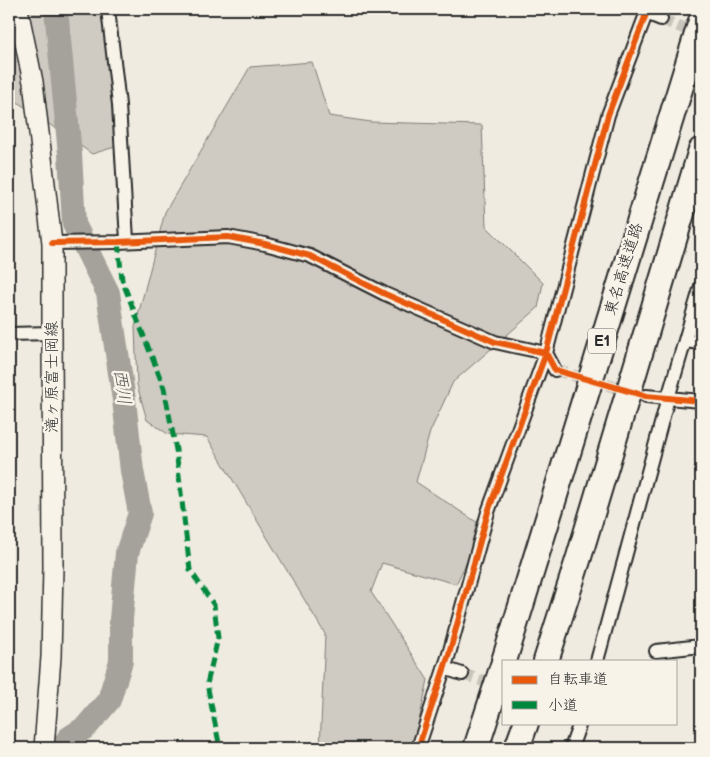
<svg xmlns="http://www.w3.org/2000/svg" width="710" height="757" viewBox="0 0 710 757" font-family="'Balsamiq Sans','Klee One',sans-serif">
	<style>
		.green { fill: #cfcbc2; stroke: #7d7b76 }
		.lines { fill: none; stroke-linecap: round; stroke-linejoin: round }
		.river { stroke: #a4a29a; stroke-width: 24 }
		.minor-tunnel { stroke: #c8c5bc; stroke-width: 12; stroke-dasharray: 12 6; stroke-linecap: butt }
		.minor-casing { stroke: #2b2b2b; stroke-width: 16 }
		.secondary-casing { stroke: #2b2b2b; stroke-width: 22 }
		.motorway-casing { stroke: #2b2b2b; stroke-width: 28 }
		.minor { stroke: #f7f3e8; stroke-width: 12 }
		.secondary { stroke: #f7f3e8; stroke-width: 19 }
		.motorway { stroke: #f7f3e8; stroke-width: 24 }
		.quiet { stroke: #00873e; stroke-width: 5; stroke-dasharray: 10 5; stroke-linecap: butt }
		.cycleway-casing { stroke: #f7f3e8; stroke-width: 9 }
		.cycleway { stroke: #e8590c; stroke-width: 6 }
		.labels { text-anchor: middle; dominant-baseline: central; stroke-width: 5; stroke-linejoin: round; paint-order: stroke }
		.shield { fill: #f7f3e8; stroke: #686764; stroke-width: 1 }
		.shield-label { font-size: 15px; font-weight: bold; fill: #2b2b2b }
		.street-label { font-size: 16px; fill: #2b2b2b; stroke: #f7f3e8 }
		.water-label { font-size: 18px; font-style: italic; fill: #555552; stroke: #f7f3e8 }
	</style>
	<rect width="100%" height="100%" fill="#efebe0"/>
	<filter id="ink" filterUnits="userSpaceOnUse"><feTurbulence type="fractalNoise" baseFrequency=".02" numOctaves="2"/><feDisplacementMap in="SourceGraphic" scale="10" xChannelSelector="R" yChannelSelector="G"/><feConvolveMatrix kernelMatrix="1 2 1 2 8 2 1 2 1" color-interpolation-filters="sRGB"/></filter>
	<g filter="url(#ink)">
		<!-- green -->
		<path class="green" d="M9,9h100l19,134 -36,11 -76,-53 -7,-4z
			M312,62l17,54 42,6 111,3 4,101 57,57 -5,25 -85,74 -23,50 -14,50 68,45 -28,57 -74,-21 -11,29 57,88 -15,68h-93l5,-114 -118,-197 -39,-3 -21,-14 -10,-35 -2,-58 30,-115 85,-145z"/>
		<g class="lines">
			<!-- river -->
			<path class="river" d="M56,9l14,145 4,70 34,69 16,107 8,71 8,42 -13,40 -6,66v42l-12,39 -23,27 -17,11 -7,10"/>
			<!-- minor-tunnel -->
			<path class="minor-tunnel" d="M661,19l40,16
				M555,370l77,22
				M462,674l38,12"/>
			<!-- minor casing -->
			<g class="minor-casing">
				<path id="minor" d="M108,9l11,96 8,135
					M646,13l15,6
					M52,243l66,-1 110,-5 37,7 45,12 75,38 110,48 51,11 9,17
					M9,334l43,-1
					M685,341l16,2
					M646,396l55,5
					M656,651l45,-5
					M597,661l71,-263 33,-112
					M444,668l18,6
					M418,748l31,-94 39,-142 58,-159 62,-238 40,-106
					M571,748l9,-25"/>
			</g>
			<!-- secondary casing -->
			<g class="secondary-casing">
				<path id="secondary" d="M18,9l15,73 19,161v90l1,234 -2,90 -7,91"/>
			</g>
			<!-- motorway casing -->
			<g class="motorway-casing">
				<path id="motorway" d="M504,661l197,-640
					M546,661l33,-104 122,-407
					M476,748l28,-86
					M517,748l9,-25"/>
			</g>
			<!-- minor -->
			<use href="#minor" class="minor"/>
			<!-- secondary -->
			<use href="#secondary" class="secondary"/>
			<!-- motorway -->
			<use href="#motorway" class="motorway"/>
			<!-- quiet -->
			<path class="quiet" d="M118,242l4,38 42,108 12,62 14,120 24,35 4,33 -11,46 13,64"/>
			<!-- cycleway casing -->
			<g class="cycleway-casing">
				<path id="cycleway" d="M52,243l66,-1 110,-5 37,7 45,12 75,38 110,48 51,11 9,17 91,26 55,5
					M418,748l31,-94 39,-142 58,-159 62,-238 40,-106"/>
			</g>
			<!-- cycleway -->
			<use href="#cycleway" class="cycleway"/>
		</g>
	</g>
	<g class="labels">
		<!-- shield labels -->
		<rect class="shield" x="588" y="328.5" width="28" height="25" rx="4"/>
		<g class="shield-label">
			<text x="602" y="341">E1</text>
		</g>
		<!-- street labels -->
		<g class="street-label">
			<text transform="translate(624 269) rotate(-73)">東名高速道路</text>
			<text transform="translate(52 377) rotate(-90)">滝ヶ原富士岡線</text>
		</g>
		<!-- water labels -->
		<g class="water-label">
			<text transform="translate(122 387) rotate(82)">西川</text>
		</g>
	</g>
	<!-- margin -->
	<rect width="710" height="757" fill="none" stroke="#f7f3e8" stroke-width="30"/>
	<rect x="15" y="15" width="680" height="727" fill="none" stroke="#2b2b2b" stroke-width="2" filter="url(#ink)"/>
	<!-- legend -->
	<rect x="502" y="660" width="175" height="65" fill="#f7f3e8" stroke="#a5a39c"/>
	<rect x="512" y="676" width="25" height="8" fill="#e8590c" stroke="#a5a39c"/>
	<text x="548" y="684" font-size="15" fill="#2b2b2b">自転車道</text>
	<rect x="512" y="701" width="25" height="8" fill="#00873e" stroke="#a5a39c"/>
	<text x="548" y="710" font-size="15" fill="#2b2b2b">小道</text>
</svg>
